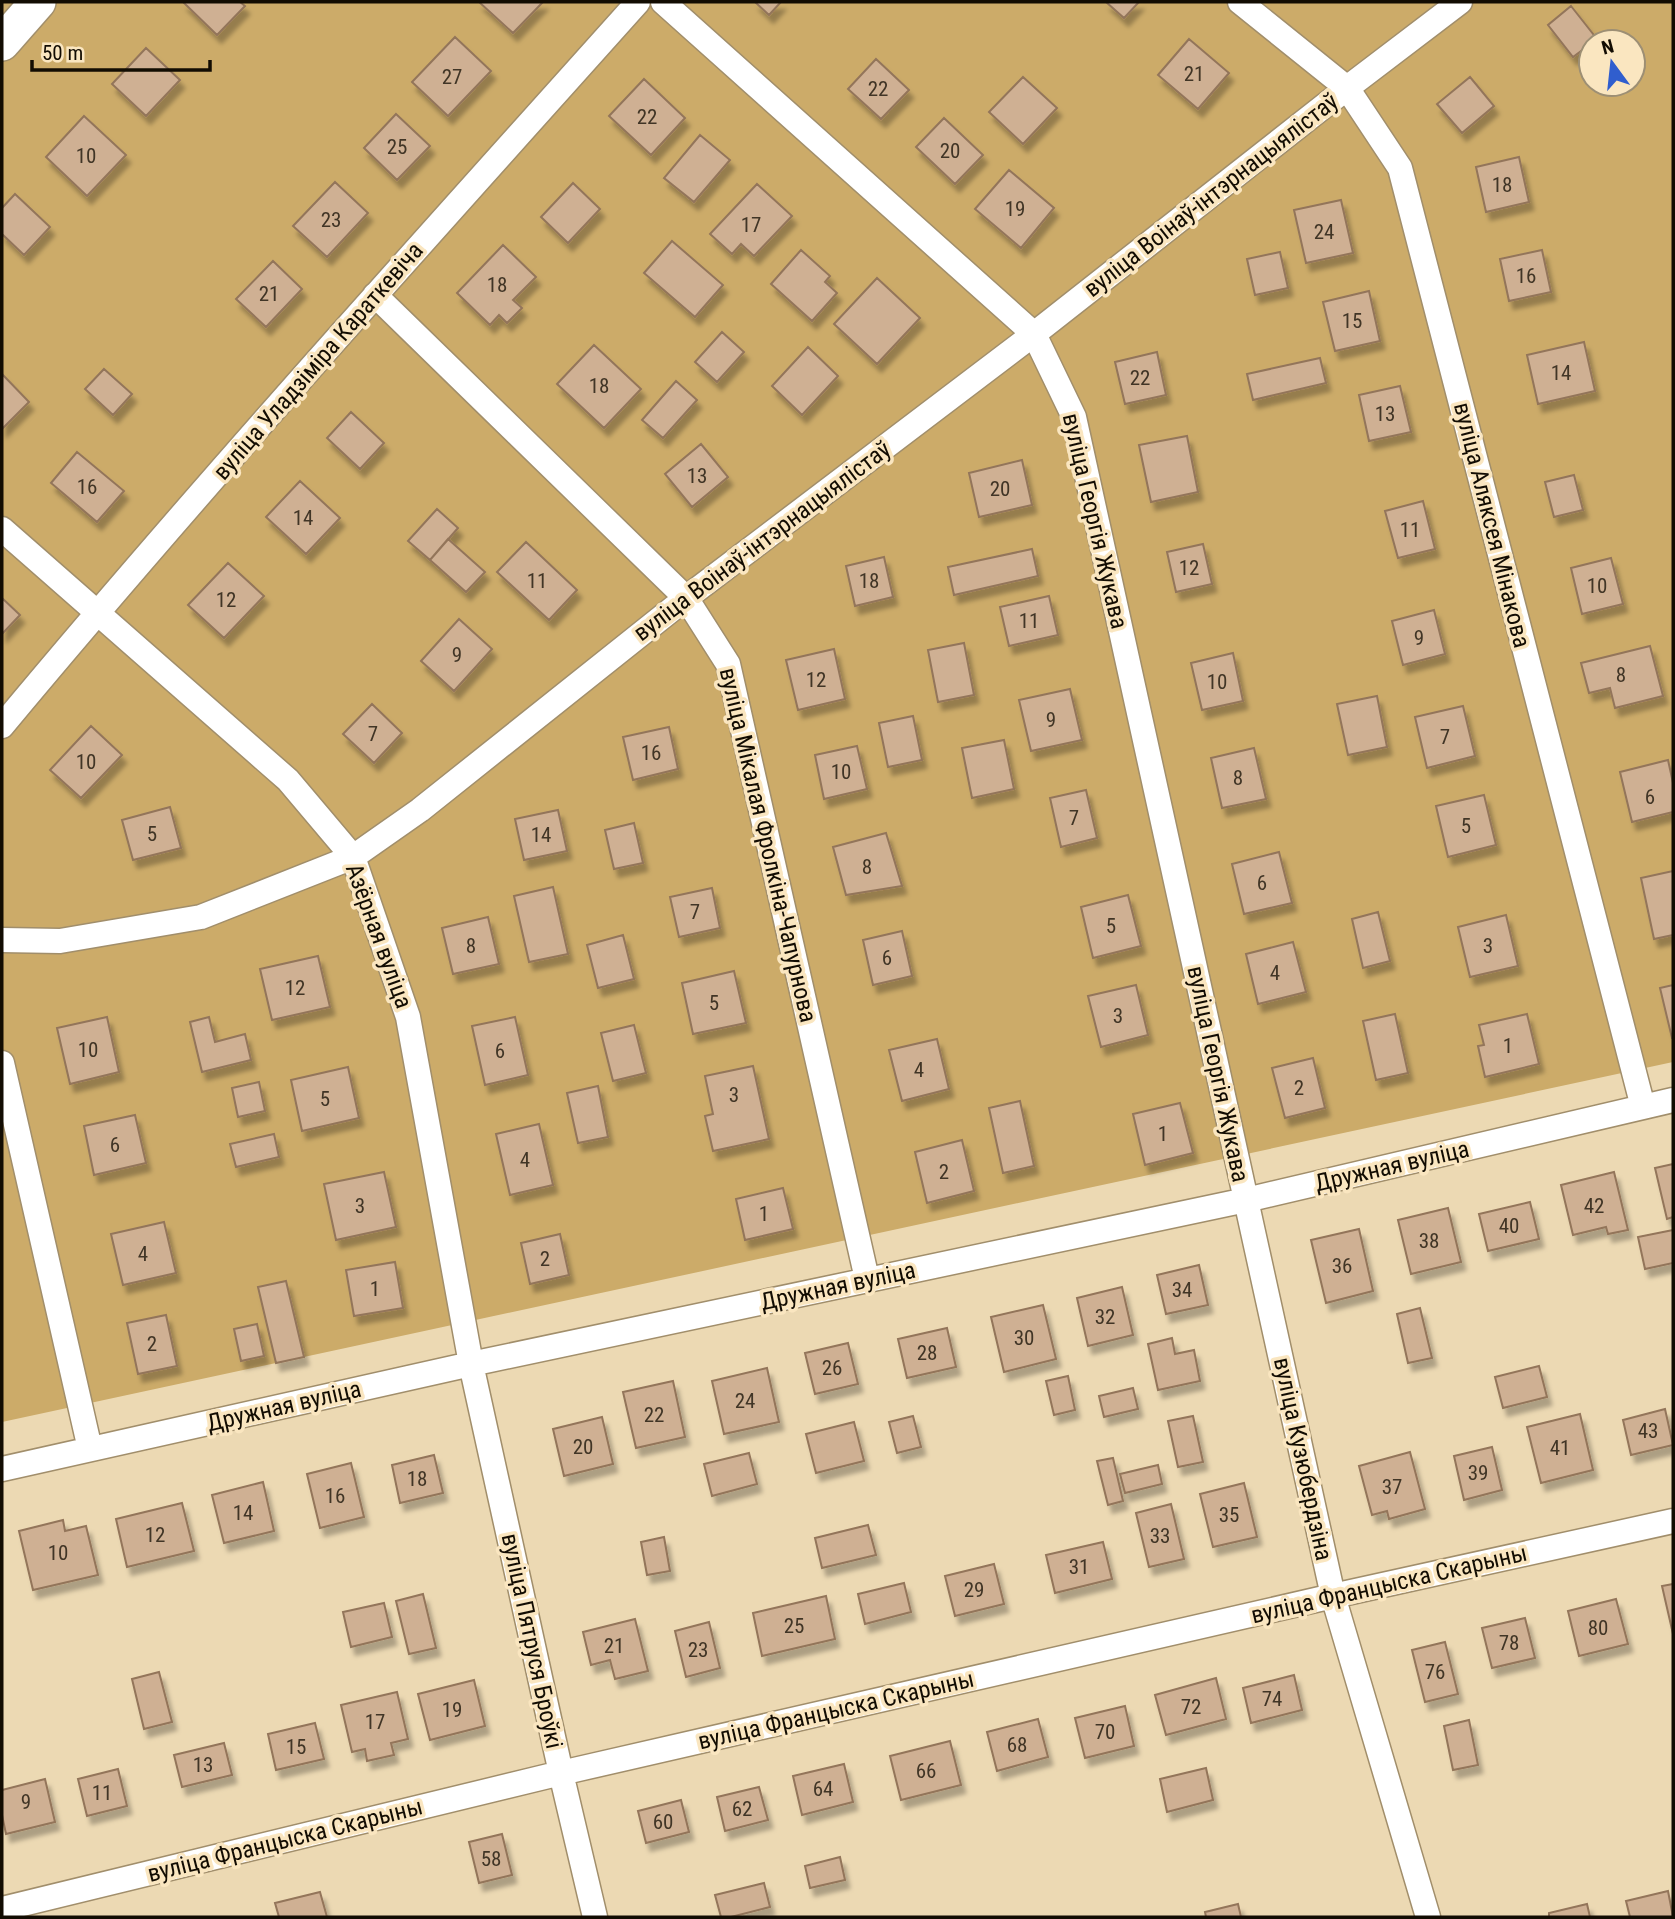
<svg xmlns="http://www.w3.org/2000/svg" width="1675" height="1919" viewBox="0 0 1675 1919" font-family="'Roboto Condensed',sans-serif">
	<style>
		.green { fill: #ccab69; fill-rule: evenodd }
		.building { fill: #cfb093; stroke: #93755a; stroke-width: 2; filter: url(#shadow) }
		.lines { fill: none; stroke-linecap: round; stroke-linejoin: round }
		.street-casing { stroke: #a18e6b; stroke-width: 27 }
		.secondary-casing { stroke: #a18e6b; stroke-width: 38 }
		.street { stroke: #fff; stroke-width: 24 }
		.secondary { stroke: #fff; stroke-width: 35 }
		.labels { text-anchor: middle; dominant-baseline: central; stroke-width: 7; stroke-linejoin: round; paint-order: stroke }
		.number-label { font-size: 21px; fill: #413526 }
		.street-label { font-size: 24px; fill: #120c02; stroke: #fae6c0 }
	</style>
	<defs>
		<filter id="shadow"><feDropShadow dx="4.5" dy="8" stdDeviation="2" flood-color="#0004"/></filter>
	</defs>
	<rect width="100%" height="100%" fill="#ecd9b3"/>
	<!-- green -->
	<path class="green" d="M2,2h1671v1060l-1671,360zM1591,42h42v42h-42z"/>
	<!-- building -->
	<path class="building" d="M183,2h57l5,4 -28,29z
		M479,2h64l-30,31z
		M755,2h26l-12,13z
		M1106,2h33l-15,16z
		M1571,6l26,33 -24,18 -25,-32z
		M455,37l36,34 -43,45 -36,-34z
		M1189,39l40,34 -31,36 -40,-34z
		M146,48l34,32 -34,36 -34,-32z
		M876,59l33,31 -28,29 -33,-30z
		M1023,77l34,31 -34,36 -34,-32z
		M1470,77l24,29 -32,27 -25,-29z
		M644,79l41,39 -34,37 -42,-39z
		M396,114l34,32 -33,34 -33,-32z
		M84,116l42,39 -39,41 -41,-39z
		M944,118l39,37 -28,29 -39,-37z
		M700,135l30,25 -36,42 -30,-24z
		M1519,157l10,45 -43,10 -10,-45z
		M1009,170l45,38 -33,40 -46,-39z
		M335,182l33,31 -41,44 -34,-31z
		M573,183l27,26 -32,34 -27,-26z
		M757,184l35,32 -38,40 -13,-12 -9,10 -22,-20z
		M15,194l35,33 -26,28 -22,-21v-26z
		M1341,200l12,53 -47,10 -12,-53z
		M672,241l51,44 -28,32 -51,-44z
		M503,245l33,32 -23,23 9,8 -15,15 -8,-8 -9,10 -33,-32z
		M801,250l29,26 -5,6 12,11 -25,28 -41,-37z
		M1542,250l9,42 -42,9 -9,-42z
		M1280,252l8,36 -33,7 -8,-36z
		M273,261l29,28 -36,38 -30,-28z
		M877,278l43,40 -43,46 -43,-40z
		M1369,291l11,50 -45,10 -12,-49z
		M722,332l22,20 -27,30 -22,-20z
		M1584,342l11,49 -57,13 -11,-49z
		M594,345l47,44 -37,39 -47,-44z
		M808,347l30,29 -36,39 -30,-29z
		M1157,352l9,43 -41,9 -10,-42z
		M1320,358l6,25 -73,17 -6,-26z
		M104,369l28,25 -19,21 -28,-26z
		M2,374l27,28 -27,27z
		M676,381l21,19 -34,38 -21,-18z
		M1400,386l11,46 -42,9 -10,-46z
		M351,412l33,31 -24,26 -33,-31z
		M1187,436l11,56 -47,10 -12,-57z
		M701,444l27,33 -36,30 -27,-33z
		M77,452l47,39 -27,31 -46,-39z
		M1022,460l10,45 -53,12 -10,-44z
		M1574,475l9,35 -29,7 -9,-35z
		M300,481l40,37 -34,36 -40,-37z
		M1423,501l12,48 -37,9 -13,-47z
		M437,509l21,19 -28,32 -22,-19z
		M448,539l37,33 -19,20 -36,-32z
		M526,542l51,48 -28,30 -52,-48z
		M1203,544l9,40 -36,8 -9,-40z
		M1032,549l6,27 -84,19 -6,-28z
		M884,557l9,40 -38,9 -9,-40z
		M1611,558l12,46 -41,10 -11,-46z
		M228,563l36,33 -40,42 -36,-33z
		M1049,596l9,39 -49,11 -9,-39z
		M2,598l18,17 -18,19z
		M1434,610l11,44 -42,11 -11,-44z
		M459,619l33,30 -38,42 -33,-30z
		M964,643l10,52 -36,7 -10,-52z
		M1650,646l13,50 -48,12 -5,-20 -21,5 -8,-30z
		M834,649l11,50 -47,11 -12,-50z
		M1233,653l10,48 -41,9 -11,-47z
		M1070,689l12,51 -51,11 -12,-51z
		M1377,696l10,51 -39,8 -11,-51z
		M372,704l30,29 -28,30 -31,-29z
		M1463,706l12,50 -48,12 -12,-51z
		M913,716l9,44 -34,7 -9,-44z
		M91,726l31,29 -41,43 -31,-28z
		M669,727l9,42 -45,11 -10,-43z
		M1004,740l10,49 -42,9 -10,-50z
		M857,746l10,43 -43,10 -9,-44z
		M1254,748l12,51 -44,9 -11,-50z
		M1668,760l5,23v29l-41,10 -12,-50z
		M1086,790l11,48 -36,9 -11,-49z
		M1484,795l12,50 -48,12 -12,-51z
		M170,807l11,41 -48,12 -11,-40z
		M558,810l9,41 -43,9 -9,-41z
		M634,823l9,40 -29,6 -9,-39z
		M886,833l16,53 -56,9 -13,-48z
		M1279,852l13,51 -48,11 -12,-50z
		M1673,871v64l-19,4 -13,-61z
		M553,887l15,67 -39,8 -15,-66z
		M712,888l8,40 -41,9 -9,-40z
		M1128,895l13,51 -48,12 -12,-51z
		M1378,912l12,49 -27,7 -11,-49z
		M1506,915l12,51 -48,11 -12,-50z
		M488,917l11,47 -46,10 -11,-46z
		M902,931l10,45 -39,9 -10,-45z
		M623,935l11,44 -36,9 -11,-43z
		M1293,942l13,50 -48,12 -12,-50z
		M318,956l12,51 -58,13 -12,-51z
		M734,971l12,52 -53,11 -11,-51z
		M1136,985l12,50 -47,12 -13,-51z
		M1673,985v53h-1l-12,-50z
		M1395,1014l13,59 -32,7 -13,-59z
		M1527,1014l12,50 -54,13 -7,-31 6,-1 -5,-20z
		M107,1017l12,55 -49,12 -13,-56z
		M209,1017l6,25 30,-8 6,26 -49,12 -12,-50z
		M515,1017l13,58 -43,10 -13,-59z
		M634,1025l12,48 -33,8 -12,-48z
		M937,1039l12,50 -47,12 -13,-51z
		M1313,1058l12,50 -40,10 -13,-50z
		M753,1066l16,73 -56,12 -8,-35 8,-2 -8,-38z
		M348,1067l11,51 -57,13 -11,-51z
		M259,1082l6,29 -27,6 -6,-29z
		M598,1086l10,51 -30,6 -11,-50z
		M1020,1101l14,65 -31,7 -14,-65z
		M1180,1103l13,50 -48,12 -12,-51z
		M135,1115l11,48 -52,12 -10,-49z
		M539,1124l14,61 -43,10 -14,-61z
		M274,1134l5,23 -43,10 -6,-23z
		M962,1140l12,51 -47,12 -12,-51z
		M1673,1164v53l-6,2 -12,-51z
		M384,1172l12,55 -60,13 -12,-56z
		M1614,1172l14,58 -20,4 -2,-7 -33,8 -12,-50z
		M783,1188l10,41 -48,11 -9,-41z
		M1530,1202l9,37 -51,12 -9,-37z
		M1448,1208l13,54 -50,12 -13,-54z
		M164,1222l12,51 -53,12 -12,-51z
		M1359,1229l14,62 -47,12 -15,-63z
		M1673,1230v33l-28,6 -7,-32z
		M560,1234l9,41 -39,9 -9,-41z
		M395,1262l8,46 -49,8 -8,-46z
		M1199,1265l9,40 -42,9 -9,-39z
		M286,1281l18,76 -28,6 -18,-76z
		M1122,1287l11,48 -45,11 -11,-48z
		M1043,1305l13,54 -52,13 -13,-55z
		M1420,1308l12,50 -24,5 -11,-49z
		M166,1315l11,51 -39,8 -11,-51z
		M257,1324l7,32 -23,5 -7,-32z
		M947,1328l9,39 -49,11 -9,-39z
		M1172,1338l3,16 19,-4 6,31 -42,9 -10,-46z
		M848,1343l10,41 -43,10 -10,-41z
		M1539,1366l8,31 -44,11 -8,-31z
		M767,1368l12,54 -55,12 -12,-53z
		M1068,1376l7,34 -21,5 -8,-34z
		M673,1381l12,56 -49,11 -13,-56z
		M1133,1388l5,21 -34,8 -5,-21z
		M1665,1409l8,36 -42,10 -8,-35z
		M1580,1414l13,56 -52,13 -14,-56z
		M913,1416l8,31 -24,6 -8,-31z
		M1193,1416l10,46 -25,5 -10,-46z
		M602,1417l11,47 -49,12 -11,-47z
		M854,1422l10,39 -48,12 -10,-39z
		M1492,1447l10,43 -38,10 -10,-44z
		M1410,1452l15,57 -36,10 -2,-8 -15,4 -13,-49z
		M749,1453l8,31 -45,12 -8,-32z
		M434,1455l9,38 -43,10 -8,-38z
		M1113,1458l10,43 -15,4 -11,-44z
		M351,1463l13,54 -44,11 -13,-54z
		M1158,1465l4,19 -37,9 -5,-19z
		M263,1482l11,49 -50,12 -12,-48z
		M1244,1483l13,54 -44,10 -13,-53z
		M182,1503l12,48 -67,16 -11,-48z
		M1171,1504l13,55 -35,8 -13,-54z
		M63,1520l2,11 21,-5 12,49 -65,15 -14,-59z
		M868,1525l8,30 -54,13 -7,-30z
		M664,1537l6,34 -23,4 -6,-33z
		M1103,1542l9,37 -57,14 -9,-38z
		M994,1564l10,40 -49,12 -10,-40z
		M904,1583l7,29 -46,12 -7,-30z
		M1673,1584v50l-11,-48z
		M423,1594l13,54 -27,6 -13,-53z
		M826,1596l9,43 -73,17 -9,-43z
		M1616,1599l12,45 -49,12 -11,-45z
		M384,1603l8,34 -41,10 -8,-35z
		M1525,1618l10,40 -43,10 -10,-40z
		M635,1619l13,52 -33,8 -5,-19 -19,5 -8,-33z
		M709,1622l11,46 -34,9 -11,-46z
		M1445,1642l13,52 -33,8 -13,-52z
		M159,1672l13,50 -28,7 -12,-50z
		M1294,1675l8,35 -51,13 -8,-35z
		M1216,1678l10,41 -60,16 -11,-40z
		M474,1680l11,46 -55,14 -12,-46z
		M397,1692l11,47 -17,4 3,12 -27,6 -2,-12 -13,3 -11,-47z
		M1125,1706l9,40 -49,12 -10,-40z
		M1038,1719l10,38 -51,14 -10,-39z
		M1469,1720l9,45 -25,5 -9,-44z
		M315,1723l9,36 -48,11 -8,-36z
		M950,1741l11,44 -60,15 -11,-44z
		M224,1743l8,32 -50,12 -8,-32z
		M844,1764l9,38 -51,13 -9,-39z
		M1206,1768l7,32 -46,12 -7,-33z
		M118,1769l9,37 -40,10 -9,-37z
		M45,1779l10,43 -49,12 -4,-19v-25z
		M759,1787l9,33 -43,11 -8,-34z
		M681,1800l8,32 -43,11 -8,-32z
		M502,1834l10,41 -33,8 -10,-41z
		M840,1857l5,23 -35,8 -5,-22z
		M764,1883l6,24 -39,10h-10l-6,-22z
		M1668,1891l5,26h-43l-4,-16z
		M320,1892l7,25h-48l-4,-14z
		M1238,1904l3,13h-35l-1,-5z
		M1587,1904l3,13h-41v-4z"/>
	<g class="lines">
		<!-- street casing -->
		<g class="street-casing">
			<path id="street" d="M663,2l371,332 40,83 259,1179 95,321
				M1240,2l107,86 53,80 243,939
				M375,295l311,303 42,66 139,615
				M2,529l286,251 65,77 55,160 63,347 90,409 34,144
				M2,726c206,-247 422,-485 636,-724
				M2,940l58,1 141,-24 152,-60 67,-47 266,-212 348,-264 313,-246 113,-86
				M2,1063l88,386
				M2,1469l469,-105 775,-164 427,-100
				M2,1909l559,-136 772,-177 340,-75"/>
		</g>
		<!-- secondary casing -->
		<g class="secondary-casing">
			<path id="secondary" d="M2,43l36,-41"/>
		</g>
		<!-- street -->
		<use href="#street" class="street"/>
		<!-- secondary -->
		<use href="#secondary" class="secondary"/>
	</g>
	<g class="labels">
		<!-- number labels -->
		<g class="number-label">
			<text x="1194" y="74">21</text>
			<text x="452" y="77">27</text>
			<text x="878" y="89">22</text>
			<text x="647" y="117">22</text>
			<text x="397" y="147">25</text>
			<text x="950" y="151">20</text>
			<text x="86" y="156">10</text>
			<text x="1502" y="185">18</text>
			<text x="1015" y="209">19</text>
			<text x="331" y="220">23</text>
			<text x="751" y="225">17</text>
			<text x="1324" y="232">24</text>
			<text x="1526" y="276">16</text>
			<text x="497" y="285">18</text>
			<text x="269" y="294">21</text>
			<text x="1352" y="321">15</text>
			<text x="1561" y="373">14</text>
			<text x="1140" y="378">22</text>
			<text x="599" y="386">18</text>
			<text x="1385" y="414">13</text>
			<text x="697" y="476">13</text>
			<text x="87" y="487">16</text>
			<text x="1000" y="489">20</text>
			<text x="303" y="518">14</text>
			<text x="1410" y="530">11</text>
			<text x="1189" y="568">12</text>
			<text x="537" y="581">11</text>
			<text x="869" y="581">18</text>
			<text x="1597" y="586">10</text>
			<text x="226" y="600">12</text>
			<text x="1029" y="621">11</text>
			<text x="1419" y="638">9</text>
			<text x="457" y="655">9</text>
			<text x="1621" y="675">8</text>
			<text x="816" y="680">12</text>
			<text x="1217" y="682">10</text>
			<text x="1051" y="720">9</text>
			<text x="373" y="734">7</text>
			<text x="1445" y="737">7</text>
			<text x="651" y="753">16</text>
			<text x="86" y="762">10</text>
			<text x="841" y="772">10</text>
			<text x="1238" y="778">8</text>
			<text x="1650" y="797">6</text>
			<text x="1074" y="818">7</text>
			<text x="1466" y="826">5</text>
			<text x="152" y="834">5</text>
			<text x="541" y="835">14</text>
			<text x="867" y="867">8</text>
			<text x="1262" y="883">6</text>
			<text x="695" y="912">7</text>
			<text x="1111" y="926">5</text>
			<text x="471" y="946">8</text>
			<text x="1488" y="946">3</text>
			<text x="887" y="958">6</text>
			<text x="1275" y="973">4</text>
			<text x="295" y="988">12</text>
			<text x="714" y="1003">5</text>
			<text x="1118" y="1016">3</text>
			<text x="1508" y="1046">1</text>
			<text x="88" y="1050">10</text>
			<text x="500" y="1051">6</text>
			<text x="919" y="1070">4</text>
			<text x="1299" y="1088">2</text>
			<text x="734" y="1095">3</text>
			<text x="325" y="1099">5</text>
			<text x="1163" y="1134">1</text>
			<text x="115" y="1145">6</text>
			<text x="525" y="1160">4</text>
			<text x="944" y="1172">2</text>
			<text x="360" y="1206">3</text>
			<text x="1594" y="1206">42</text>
			<text x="764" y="1214">1</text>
			<text x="1509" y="1226">40</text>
			<text x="1429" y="1241">38</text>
			<text x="143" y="1254">4</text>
			<text x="545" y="1259">2</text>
			<text x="1342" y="1266">36</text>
			<text x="375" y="1289">1</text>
			<text x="1182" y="1290">34</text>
			<text x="1105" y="1317">32</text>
			<text x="1024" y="1338">30</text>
			<text x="152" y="1344">2</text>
			<text x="927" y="1353">28</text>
			<text x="832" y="1368">26</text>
			<text x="745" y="1401">24</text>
			<text x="654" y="1415">22</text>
			<text x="1648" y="1431">43</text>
			<text x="583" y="1447">20</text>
			<text x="1560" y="1448">41</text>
			<text x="1478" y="1473">39</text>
			<text x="417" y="1479">18</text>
			<text x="1392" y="1487">37</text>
			<text x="335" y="1496">16</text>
			<text x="243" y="1513">14</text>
			<text x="1229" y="1515">35</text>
			<text x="155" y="1535">12</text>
			<text x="1160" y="1536">33</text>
			<text x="58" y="1553">10</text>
			<text x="1079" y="1567">31</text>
			<text x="974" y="1590">29</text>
			<text x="794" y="1626">25</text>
			<text x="1598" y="1628">80</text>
			<text x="1509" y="1643">78</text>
			<text x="614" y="1646">21</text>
			<text x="698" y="1650">23</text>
			<text x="1435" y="1672">76</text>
			<text x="1272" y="1699">74</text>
			<text x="1191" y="1707">72</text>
			<text x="452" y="1710">19</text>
			<text x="375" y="1722">17</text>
			<text x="1105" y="1732">70</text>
			<text x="1017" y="1745">68</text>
			<text x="296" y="1747">15</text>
			<text x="203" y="1765">13</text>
			<text x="926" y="1771">66</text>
			<text x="823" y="1789">64</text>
			<text x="102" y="1793">11</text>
			<text x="26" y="1802">9</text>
			<text x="742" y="1809">62</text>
			<text x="663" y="1822">60</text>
			<text x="491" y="1859">58</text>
		</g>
		<!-- street labels -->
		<g class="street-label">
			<text transform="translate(1211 195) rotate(-38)">вуліца Воінаў-інтэрнацыялістаў</text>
			<text transform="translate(318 361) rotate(-49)">вуліца Уладзіміра Караткевіча</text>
			<text transform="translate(1095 521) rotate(77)">вуліца Георгія Жукава</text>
			<text transform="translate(1492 525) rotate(76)">вуліца Аляксея Мінакова</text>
			<text transform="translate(762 541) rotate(-37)">вуліца Воінаў-інтэрнацыялістаў</text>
			<text transform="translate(768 845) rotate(77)">вуліца Мікалая Фролкіна-Чапурнова</text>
			<text transform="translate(379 936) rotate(70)">Азёрная вуліца</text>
			<text transform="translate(1218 1074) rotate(78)">вуліца Георгія Жукава</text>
			<text transform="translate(1392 1166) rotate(-13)">Дружная вуліца</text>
			<text transform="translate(838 1286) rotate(-12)">Дружная вуліца</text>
			<text transform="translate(284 1406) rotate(-13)">Дружная вуліца</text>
			<text transform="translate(1303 1459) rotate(78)">вуліца Кузюбердзіна</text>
			<text transform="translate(1389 1584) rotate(-13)">вуліца Францыска Скарыны</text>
			<text transform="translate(532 1641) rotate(78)">вуліца Пятруся Броўкі</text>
			<text transform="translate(836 1710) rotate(-13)">вуліца Францыска Скарыны</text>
			<text transform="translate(285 1840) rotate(-14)">вуліца Францыска Скарыны</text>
		</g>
	</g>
	<!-- border -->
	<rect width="1675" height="1919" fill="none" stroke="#120c02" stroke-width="7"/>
	<!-- north arrow -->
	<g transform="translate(1612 63) rotate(345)"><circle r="33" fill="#fae6c0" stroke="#9d8f74" stroke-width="2"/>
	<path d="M0-5L12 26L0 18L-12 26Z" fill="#305ece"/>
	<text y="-10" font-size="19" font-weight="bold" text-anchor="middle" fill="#120c02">N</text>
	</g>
	<!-- scale -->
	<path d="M32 60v10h178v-10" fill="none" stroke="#120c02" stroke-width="3.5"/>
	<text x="42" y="60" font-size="21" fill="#120c02" stroke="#fae6c0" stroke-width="5" paint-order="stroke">50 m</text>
</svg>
